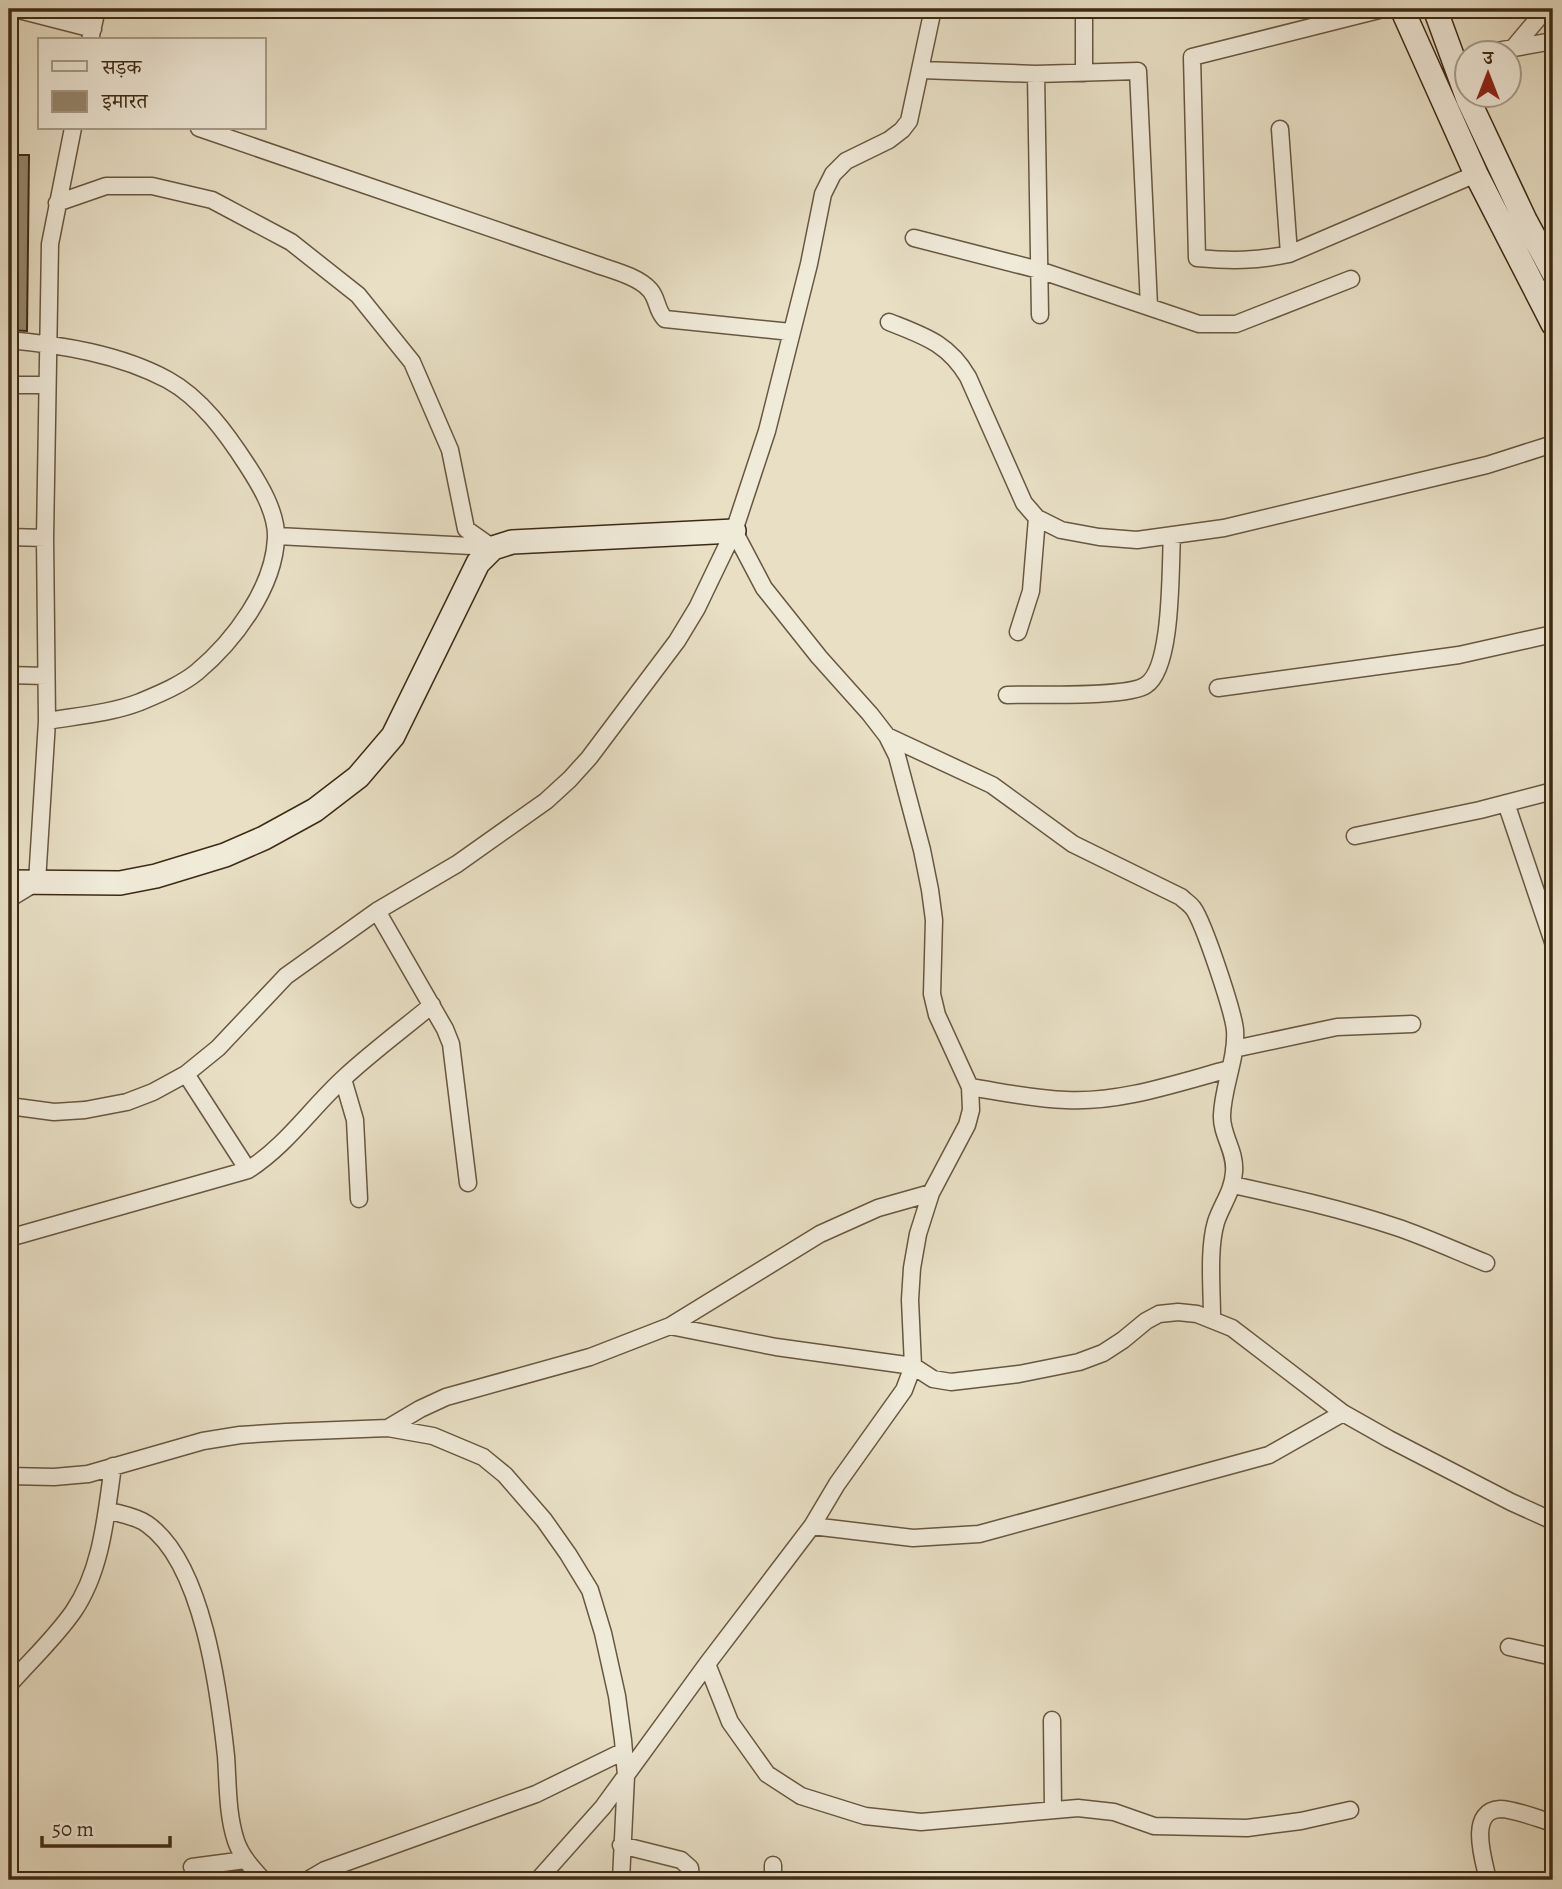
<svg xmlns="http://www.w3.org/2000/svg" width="1562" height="1889" viewBox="0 0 1562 1889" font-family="Alegreya,'Noto Serif Devanagari',serif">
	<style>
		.building { fill: #968870; stroke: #3d2a14; stroke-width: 2 }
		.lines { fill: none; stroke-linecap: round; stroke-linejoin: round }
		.street-casing { stroke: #685740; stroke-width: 19 }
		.secondary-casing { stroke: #3d2a14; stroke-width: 26 }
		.street { stroke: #f0ead9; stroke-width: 16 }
		.secondary { stroke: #f0ead9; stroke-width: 23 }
	</style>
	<rect width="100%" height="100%" fill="#e8dfc5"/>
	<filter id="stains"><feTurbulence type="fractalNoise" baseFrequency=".00286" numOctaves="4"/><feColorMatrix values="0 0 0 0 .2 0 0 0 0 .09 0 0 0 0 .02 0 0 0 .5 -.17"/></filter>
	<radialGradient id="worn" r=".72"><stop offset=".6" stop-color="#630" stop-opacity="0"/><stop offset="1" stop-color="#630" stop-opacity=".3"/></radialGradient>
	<!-- building -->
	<path class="building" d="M9,155h20l-2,176 -18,-1z"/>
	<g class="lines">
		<!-- street casing -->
		<g class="street-casing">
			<path id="street" d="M15,9l78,20
				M1084,9v64
				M1383,9l-191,48 5,201c34,3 59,3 92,-4l187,-80
				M90,40l7,-31
				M1514,47l32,-38
				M1491,52l62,-11
				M921,70l115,4 102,-3 11,235
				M1036,74l4,241
				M199,128l396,136c16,6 43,12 55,26 8,9 6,20 15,29l126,13
				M1280,129l9,125
				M57,203l49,-17h46l60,14 79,42 67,53 54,67 38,88 16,79 27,19
				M914,238l125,32 160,54h37l115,-45
				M889,322c35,14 59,21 79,55l56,126 13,15 24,12 38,7 38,3 87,-12 263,-63 66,-21
				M9,340c53,5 111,14 159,40 33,18 59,54 79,85 13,20 30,48 29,73 -2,50 -42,103 -79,134 -16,13 -38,22 -57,30 -28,11 -63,14 -93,19
				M9,385h37
				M277,536l214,11
				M9,537l36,1
				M1018,632l13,-41 6,-73
				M9,675l36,1
				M1218,688l241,-33 94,-21
				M1007,695c28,-1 121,3 139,-10 27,-17 24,-117 26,-150
				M887,736l105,49 81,59 108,53c4,4 9,7 12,11 11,15 40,103 42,122 2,28 -12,56 -13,85 -1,20 14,36 12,57 -1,19 -12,32 -18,50 -8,27 -4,67 -4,96
				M1506,803l47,139
				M1355,836l125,-26 73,-19
				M9,899l28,-17 10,-161 -2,-183 5,-294 23,-116
				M377,911l68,118 6,15 17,139
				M1234,1049l103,-22 75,-3
				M186,1074l62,96
				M343,1079l12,41 4,79
				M970,1087c32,5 63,12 96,13 54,3 111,-17 163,-31
				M9,1106l45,6 31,-2 42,-8 26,-10 33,-18 32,-26 68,-72 91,-65 80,-47 89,-63 24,-22 19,-21 88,-117 20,-33 37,-77 33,-100 42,-167 14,-70 10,-20 13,-13 43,-21 13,-10 7,-9 24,-112
				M1233,1185c55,12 109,24 163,42 30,10 60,24 90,36
				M9,1238l239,-68c39,-25 63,-62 97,-93 27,-25 58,-48 87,-72
				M670,1326l106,21 137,19 20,13 18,3 68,-8 60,-12 24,-9 20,-13 23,-19 13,-7 19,-2 19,2 35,14 111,85 46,26 122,63 42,19
				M388,1428l32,-19 26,-12 144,-40 80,-31 150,-92 58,-26 53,-15
				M9,1476l45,1 34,-3 115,-33 37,-6 46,-3 102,-4 45,8 50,21 22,18 39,45 24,34 22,36 13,43 14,63 6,44 3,36 -5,104
				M107,1510c12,4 29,6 40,14 56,39 72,167 79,232 2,27 1,58 10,85 5,15 16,27 27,39
				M812,1526l101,12 66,-4 290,-79 74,-42
				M1509,1647l44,10
				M707,1664l23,58 37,52 34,22 64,20 56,6 157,-14 36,4 40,14 93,2 54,-7 49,-11
				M9,1685c21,-24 45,-46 64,-73 29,-42 33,-97 40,-146
				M1052,1720l1,89
				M621,1845l60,15 9,8 1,12
				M773,1865v15
				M192,1867l53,-7
				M308,1880l17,-10 211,-76 88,-43
				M538,1880l65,-73 104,-143 105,-138 25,-42 67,-94 9,-24 -3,-66 2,-32 6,-34 13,-41 36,-68 4,-15 -1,-23 -33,-72 -5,-21 2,-74 -4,-30 -8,-40 -25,-94 -10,-20 -17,-22 -51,-57 -55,-69 -30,-57
				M1488,1880c-4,-19 -21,-69 12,-71 14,0 39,10 53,14"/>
		</g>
		<!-- secondary casing -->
		<g class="secondary-casing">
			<path id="secondary" d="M1402,9l74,165 77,150
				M1435,9l33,90 57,121 28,52
				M9,882l111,1 36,-7 69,-21 39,-17 51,-28 43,-33 35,-41 85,-173 15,-15 19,-6 222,-11"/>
		</g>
		<!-- street -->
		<use href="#street" class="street"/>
		<!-- secondary -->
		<use href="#secondary" class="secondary"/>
	</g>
	<!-- margin -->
	<rect width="1562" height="1889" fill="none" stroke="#e8dfc5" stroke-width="35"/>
	<rect x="10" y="10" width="1541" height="1868" fill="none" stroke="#3d2a14" stroke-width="3.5"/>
	<rect x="18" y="18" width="1527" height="1854" fill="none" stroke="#3d2a14" stroke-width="2"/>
	<!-- legend -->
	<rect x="38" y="38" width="228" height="91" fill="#f0ead9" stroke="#a89d8a" stroke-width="2"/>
	<rect x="52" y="61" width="35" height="10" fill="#f0ead9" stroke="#a89d8a" stroke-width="2"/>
	<text x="102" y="74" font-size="21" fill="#3d2a14">सड़क</text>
	<rect x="52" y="91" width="35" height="21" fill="#968870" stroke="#a89d8a" stroke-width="2"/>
	<text x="102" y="108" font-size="21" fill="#3d2a14">इमारत</text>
	<!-- north arrow -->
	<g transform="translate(1488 74)"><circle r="33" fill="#f0ead9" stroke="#a89d8a" stroke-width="2"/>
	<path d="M0-5L12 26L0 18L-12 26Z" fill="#8f2418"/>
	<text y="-10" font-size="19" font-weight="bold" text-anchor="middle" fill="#3d2a14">उ</text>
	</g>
	<!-- scale -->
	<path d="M42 1836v10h128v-10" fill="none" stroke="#3d2a14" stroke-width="3.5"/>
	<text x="52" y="1836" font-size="21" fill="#3d2a14" stroke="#f0ead9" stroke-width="5" paint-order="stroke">50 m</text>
	<rect width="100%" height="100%" filter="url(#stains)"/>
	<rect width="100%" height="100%" fill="url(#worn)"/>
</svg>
